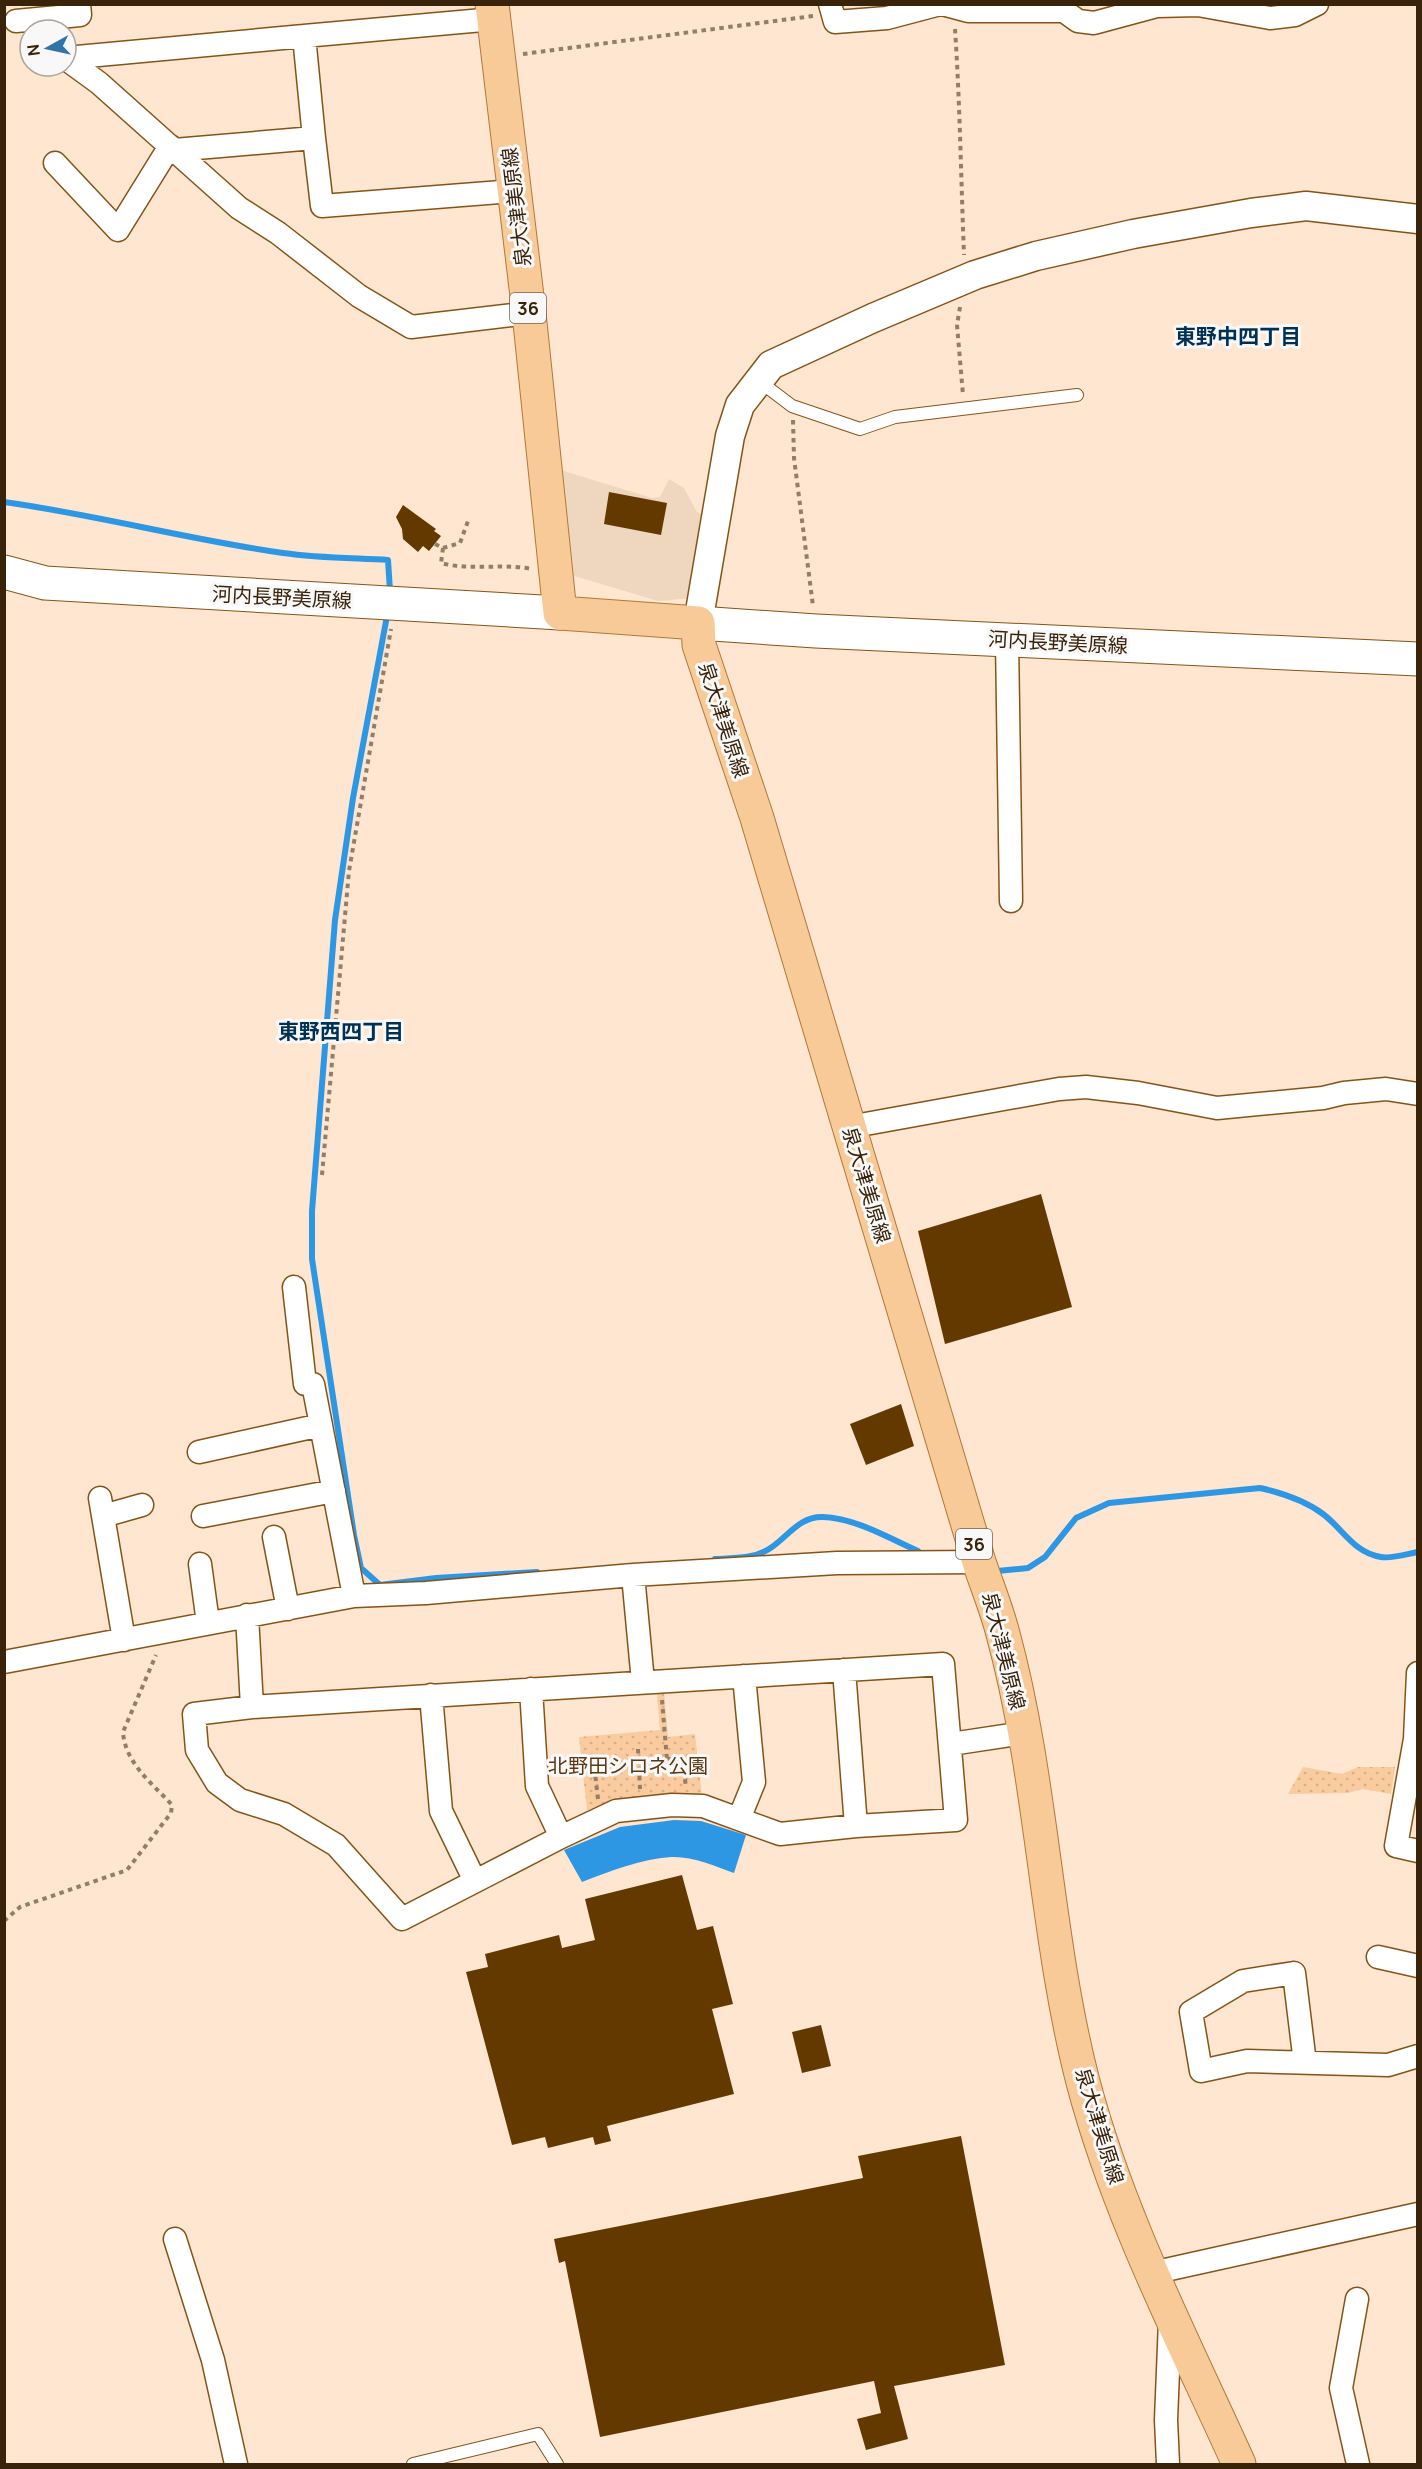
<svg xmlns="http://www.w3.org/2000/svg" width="1422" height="2469" viewBox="0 0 1422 2469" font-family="Manrope,'Noto Sans JP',sans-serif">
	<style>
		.built { fill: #efd6be }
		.green { fill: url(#green-dots) }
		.water { fill: #2e97e4 }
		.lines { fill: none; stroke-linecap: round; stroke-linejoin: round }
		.stream { stroke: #2e97e4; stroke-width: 6 }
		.building { fill: #643900 }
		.service-casing { stroke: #865316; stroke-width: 14 }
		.minor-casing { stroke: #865316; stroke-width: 25 }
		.tertiary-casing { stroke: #865316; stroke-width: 31 }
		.secondary-casing { stroke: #865316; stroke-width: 35 }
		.primary-casing { stroke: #b27839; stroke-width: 35 }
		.path { stroke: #957e67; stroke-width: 4; stroke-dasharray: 4.5 4.5; stroke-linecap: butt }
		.service { stroke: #fff; stroke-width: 12 }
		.minor { stroke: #fff; stroke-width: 22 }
		.tertiary { stroke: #fff; stroke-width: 28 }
		.secondary { stroke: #fff; stroke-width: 33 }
		.primary { stroke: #f8ca97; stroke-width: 33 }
		.labels { text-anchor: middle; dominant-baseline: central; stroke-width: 6; stroke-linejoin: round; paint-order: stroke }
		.shield { fill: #f8f8f8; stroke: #726352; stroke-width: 1.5 }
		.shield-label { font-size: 18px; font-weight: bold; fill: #39230b }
		.street-label { font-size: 20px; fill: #39230b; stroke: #f8f8f8 }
		.park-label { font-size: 20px; fill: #5a3811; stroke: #f8f8f8 }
		.neighbourhood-label { font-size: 21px; font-weight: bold; fill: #003154; stroke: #f8f8f8 }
	</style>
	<defs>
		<pattern id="green-dots" width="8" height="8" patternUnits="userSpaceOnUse" patternTransform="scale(1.5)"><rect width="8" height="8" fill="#f9cb9f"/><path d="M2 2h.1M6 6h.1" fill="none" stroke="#d6ae88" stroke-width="1.8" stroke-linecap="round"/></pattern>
	</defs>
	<rect width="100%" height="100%" fill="#fee6d0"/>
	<!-- built -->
	<path class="built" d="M554,468l98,30 8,-1 9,-18 15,9 13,24 10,3 -15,83 -34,3 -90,-27z"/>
	<!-- green -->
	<path class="green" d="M664,1692l4,45 27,-3 7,62c-39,-5 -79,0 -115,14l-8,-73 81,-7 -3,-37z
		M1303,1767l39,7 16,-7h37l-4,27 -28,-5 -15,4 -60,1z"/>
	<!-- water -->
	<path class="water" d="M674,1820l27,1 45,14 -12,38c-19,-7 -42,-17 -63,-16 -31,2 -60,14 -89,25l-18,-32 56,-23z"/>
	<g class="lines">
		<!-- stream -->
		<path class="stream" d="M4,502c94,13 186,38 279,51 35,5 70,5 105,7l2,31
			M387,616l-34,182 -18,122 -23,291v48l42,276 7,33 19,17 56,-7 101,-6
			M715,1559c18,-1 38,0 54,-10 18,-11 30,-33 54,-32 32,1 66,21 95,34
			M997,1571l31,-3 17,-11 31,-39 33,-15 151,-15c22,5 44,12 63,26 20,15 31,39 58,43 11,2 26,-3 37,-5"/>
	</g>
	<!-- building -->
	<path class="building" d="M609,492l58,11 -6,32 -57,-11z
		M403,505l33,24 -2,2 7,5 -12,15 -6,-5 -5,6 -15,-13 -1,-10 -6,-12z
		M1041,1194l31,113 -127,37 -27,-113z
		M901,1404l13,42 -48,19 -16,-41z
		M682,1875l15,55 16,-4 20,78 -21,5 22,85 -127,32 4,15 -16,4 -2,-8 -45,11 -3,-11 -33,8 -46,-173 22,-5 -3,-13 74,-19 3,13 33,-8 -10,-41z
		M821,2025l10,41 -29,7 -10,-41z
		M961,2136l44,229 -111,21 14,53 -42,11 -9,-31 24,-6 -7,-32 -274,56 -35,-176 -6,2 -5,-24 309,-61 -5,-22z"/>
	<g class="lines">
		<!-- service casing -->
		<g class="service-casing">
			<path id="service" d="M759,381l33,25 68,23 35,-12 182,-22
				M413,2464l125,-30 19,30"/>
		</g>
		<!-- minor casing -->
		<g class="minor-casing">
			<path id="minor" d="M830,4l5,18 52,-4 53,-14
				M942,4l26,7h96l14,10 16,2 63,-17 41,-1 72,13 25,-3 22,-11
				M16,21l64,-6 -1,-11
				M66,58l238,-22
				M66,59l33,24 140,125 39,25 81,63 52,31 118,-14
				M314,138l-10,-102 190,-17
				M174,150l140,-12 8,68 192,-15
				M55,163l63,67 52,-84
				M1007,640l4,261
				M849,1127l210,-38 27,-2 52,6 79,15 106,-10 21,-5 42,-4 32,5
				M294,1287l11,97h8l41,212
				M199,1452l122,-27
				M100,1498l24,142
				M103,1516l39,-11
				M203,1516l131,-25
				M274,1537l14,72
				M200,1564l8,59
				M633,1575l10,107
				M247,1615l5,92
				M4,1662l350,-66 72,-3 207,-18 204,-12 142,-1
				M943,1664l13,156 -100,6 -76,8 -77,-28 -31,-1 -56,6 -55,26 -159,82 -66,-74 -52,-31 -44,-14 -23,-17 -20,-33 -3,-36 58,-7z
				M844,1670l12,156
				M1418,1673l-3,66 -19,107 22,5
				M531,1689l6,97 24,51
				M431,1695l10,116 34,70
				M951,1744l73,-11
				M739,1819l15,-37 -10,-106
				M1378,1957l40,9
				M1305,2063l-11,-90 -51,8 -52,31 10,59 46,-10 141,4 30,-9
				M175,2239l38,121 23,104
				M1152,2273l266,-59
				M1357,2299l-16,89 17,76
				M1168,2464l-2,-44 4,-99"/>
		</g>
		<!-- tertiary casing -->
		<g class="tertiary-casing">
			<path id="tertiary" d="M698,623l32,-187 10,-31 31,-40 102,-47 102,-43 61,-19 97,-22 118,-21 55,-7 112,13"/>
		</g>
		<!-- secondary casing -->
		<g class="secondary-casing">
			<path id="secondary" d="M4,572l41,11 515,30
				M698,623l118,8 602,28"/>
		</g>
		<!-- primary casing -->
		<g class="primary-casing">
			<path id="primary" d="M492,4l37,309 31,300 138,10 1,22 58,173 222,744c8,24 18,48 24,72 40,147 42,301 80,448 35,133 100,258 156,382"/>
		</g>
		<!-- path -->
		<path class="path" d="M955,29c5,75 6,151 9,226
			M523,54l290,-38
			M960,307l-3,18 6,70
			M793,420l1,38 19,148
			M435,544l8,4 -2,15c30,8 61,0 91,6
			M443,548l17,-5 8,-22
			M322,1175l27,-304 42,-242
			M662,1700l5,60
			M638,1749l2,40
			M598,1799l-4,-34 88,-7 4,29
			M4,1921l16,-14 107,-37 44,-57 1,-8c-20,-22 -47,-42 -49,-73l33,-77"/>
		<!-- service -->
		<use href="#service" class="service"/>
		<!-- minor -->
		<use href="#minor" class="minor"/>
		<!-- tertiary -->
		<use href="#tertiary" class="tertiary"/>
		<!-- secondary -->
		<use href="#secondary" class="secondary"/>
		<!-- primary -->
		<use href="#primary" class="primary"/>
	</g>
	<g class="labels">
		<!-- shield labels -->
		<g class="shield">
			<rect x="510" y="293" width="36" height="30" rx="4.5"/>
			<rect x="956" y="1529" width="36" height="30" rx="4.5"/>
		</g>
		<g class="shield-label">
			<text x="528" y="308">36</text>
			<text x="974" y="1544">36</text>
		</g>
		<!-- street labels -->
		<g class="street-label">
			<text transform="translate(516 207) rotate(-97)">泉大津美原線</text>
			<text transform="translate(282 597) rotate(3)">河内長野美原線</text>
			<text transform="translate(1058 642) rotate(3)">河内長野美原線</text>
			<text transform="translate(724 720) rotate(72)">泉大津美原線</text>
			<text transform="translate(867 1185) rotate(73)">泉大津美原線</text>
			<text transform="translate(1004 1651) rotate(76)">泉大津美原線</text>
			<text transform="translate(1100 2126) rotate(73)">泉大津美原線</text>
		</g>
		<!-- park labels -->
		<g class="park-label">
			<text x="628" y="1765">北野田シロネ公園</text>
		</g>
		<!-- neighbourhood labels -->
		<g class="neighbourhood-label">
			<text x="1238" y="336">東野中四丁目</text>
			<text x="341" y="1031">東野西四丁目</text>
		</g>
	</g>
	<!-- border -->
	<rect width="1422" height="2469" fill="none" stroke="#39230b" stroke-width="12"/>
	<!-- north arrow -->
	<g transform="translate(48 48) rotate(262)"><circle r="28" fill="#f8f8f8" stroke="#aca399" stroke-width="1.5"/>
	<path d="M0-4.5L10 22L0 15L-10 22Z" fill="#3174aa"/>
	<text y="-9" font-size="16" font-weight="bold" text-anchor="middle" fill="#39230b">N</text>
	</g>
</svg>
